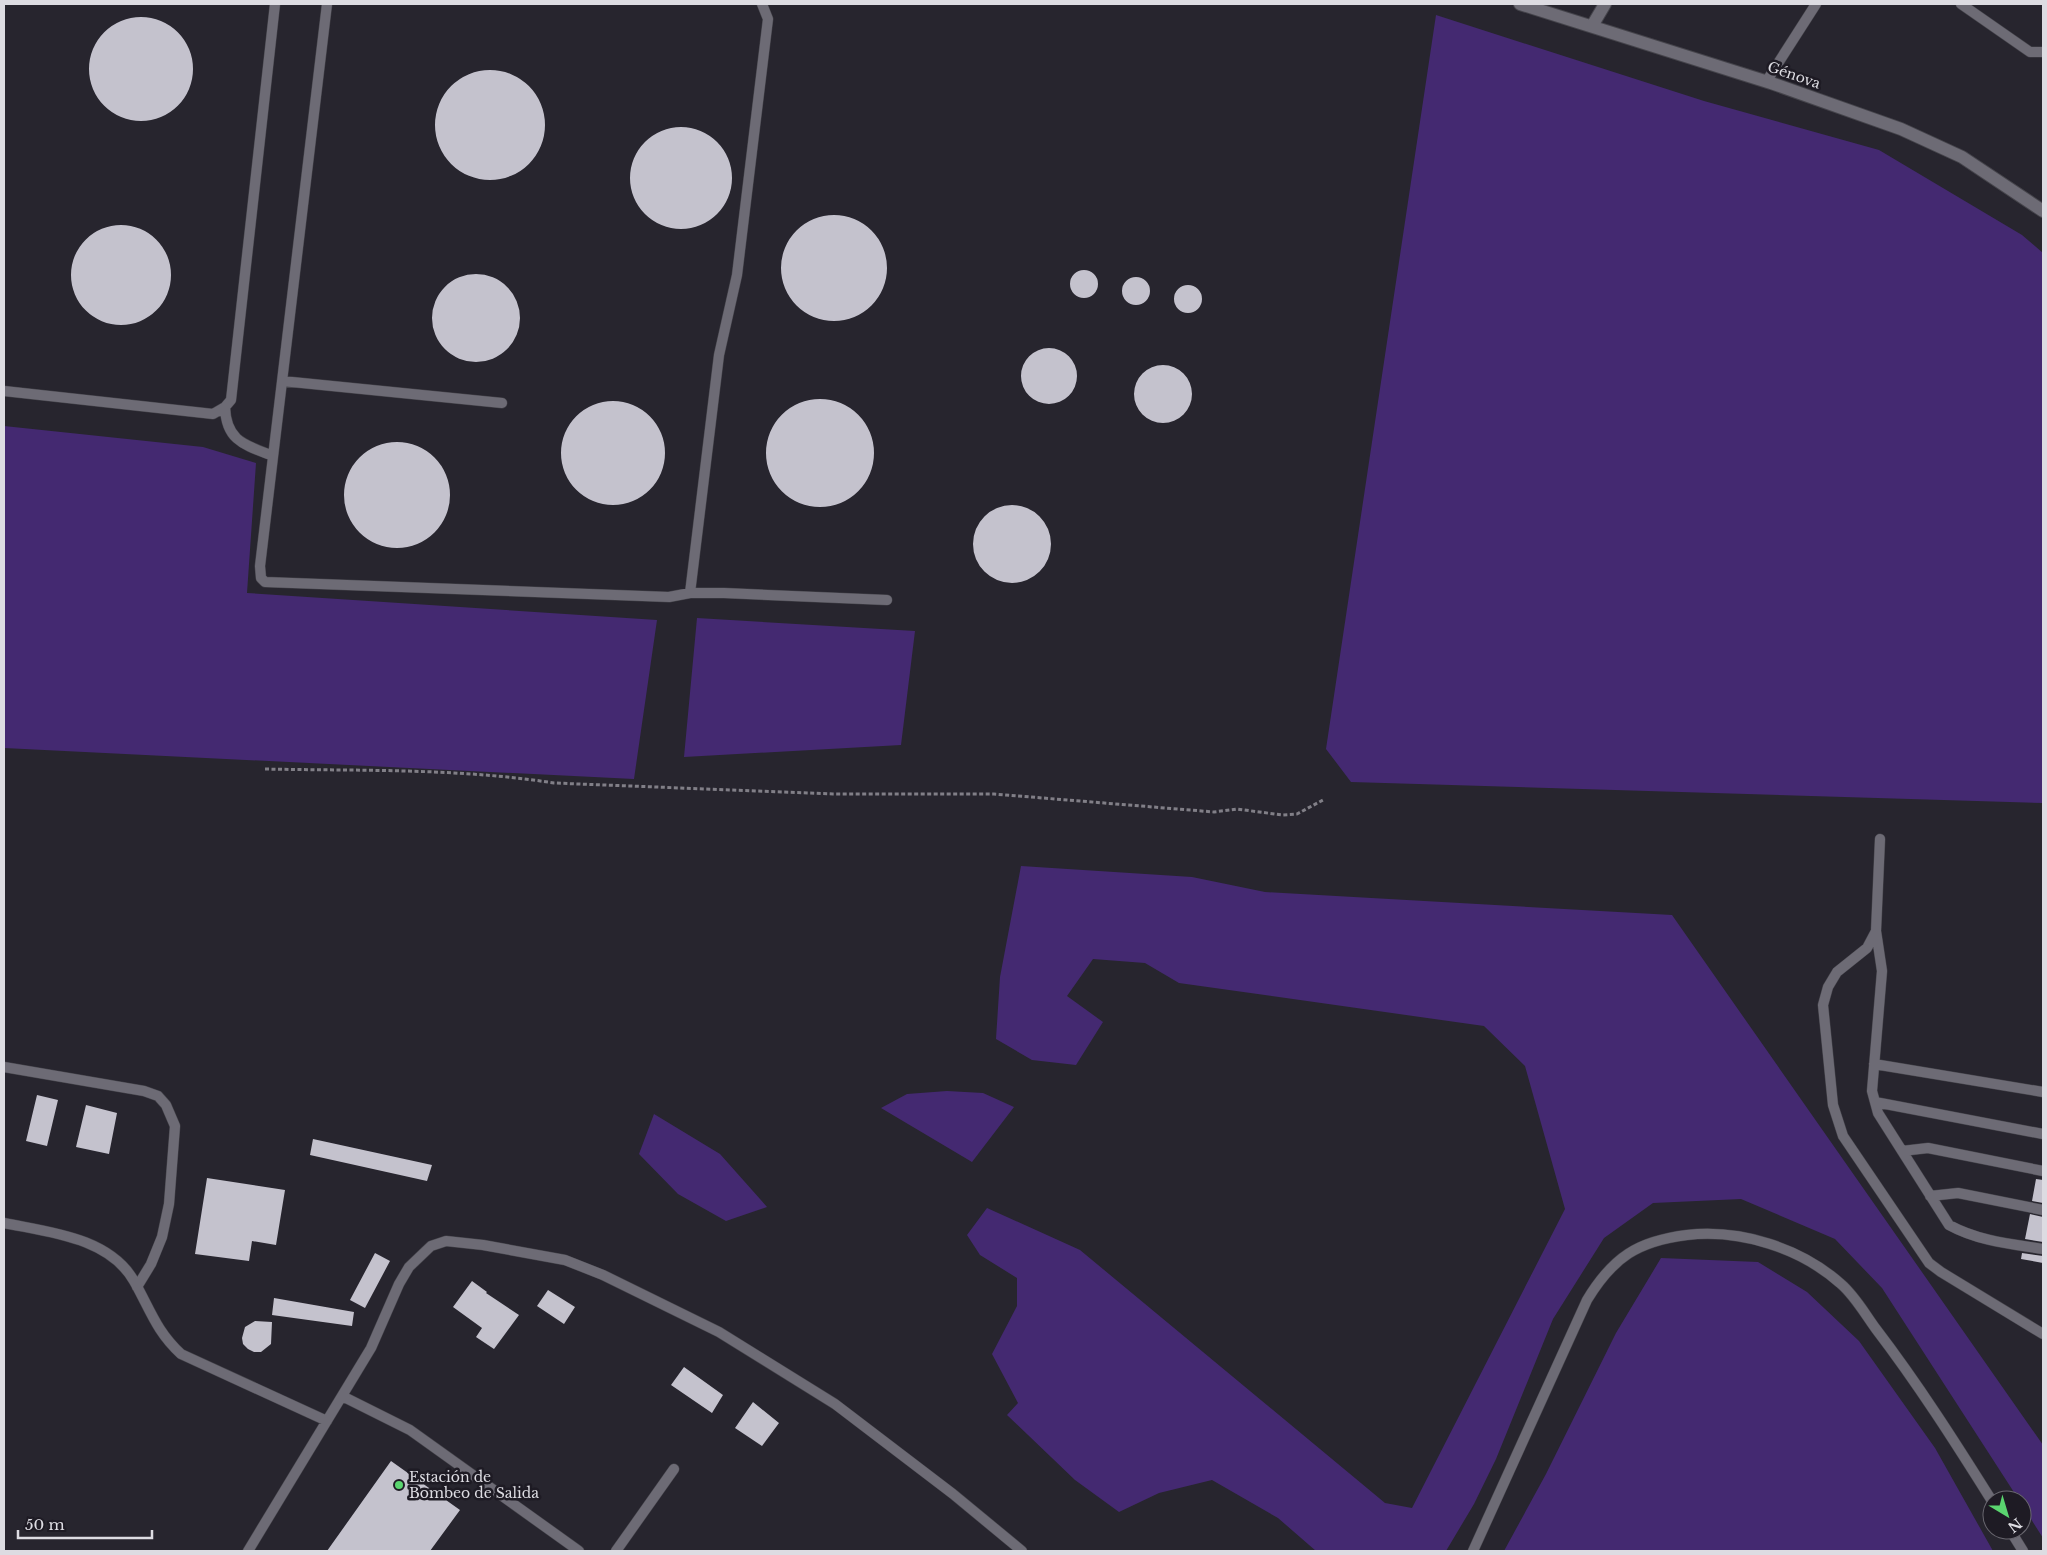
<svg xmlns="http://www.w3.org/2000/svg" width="2047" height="1555" viewBox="0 0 2047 1555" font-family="'Libre Baskerville',serif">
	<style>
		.green { fill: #442971 }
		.building { fill: #c4c2cd }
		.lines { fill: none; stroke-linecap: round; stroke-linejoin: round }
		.lane-casing { stroke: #45444b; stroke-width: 11 }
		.street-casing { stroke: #45444b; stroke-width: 14 }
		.path { stroke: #817f87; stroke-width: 3; stroke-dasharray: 4 2.5; stroke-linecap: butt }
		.lane { stroke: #6d6b75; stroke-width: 10 }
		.street { stroke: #6d6b75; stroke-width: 12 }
		.poi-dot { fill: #5ad56f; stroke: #1e1b24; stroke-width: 2 }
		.labels { text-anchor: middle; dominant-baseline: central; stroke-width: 5; stroke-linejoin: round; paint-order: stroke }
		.street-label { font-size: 14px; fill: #dddce2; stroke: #1e1b24 }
		.poi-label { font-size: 14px; fill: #dddce2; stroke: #1e1b24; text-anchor: start }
	</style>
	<rect width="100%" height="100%" fill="#27252e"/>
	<!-- green -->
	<path class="green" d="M1436,15l268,86 175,49 143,85 21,18v550l-692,-21 -25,-33z
		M4,426l199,21 53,16 -9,130 410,27 -23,159 -630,-31z
		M697,618l218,13 -14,114 -217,12z
		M1021,866l171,11 73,15 407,23 371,530v93l-21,-33v-5h-3l-137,-212 -47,-49 -94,-40 -88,4 -49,35 -51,81 -57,140 -22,45 -28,47h-130l-38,-33 -66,-38 -53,13 -40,19 -44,-32 -68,-65 11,-12 -26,-49 25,-48v-28l-37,-23 -13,-20 20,-27 93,42 305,253 27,5 153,-299 -40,-143 -41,-40 -305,-43 -34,-20 -52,-4 -26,37 36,26 -27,43 -44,-5 -36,-21 4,-62z
		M947,1091l36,2 31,14 -42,55 -91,-54 26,-14z
		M654,1114l66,40 47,53 -41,14 -48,-27 -39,-40z
		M1661,1258l97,4 49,30 52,49 76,107 58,103h-489l42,-77 70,-141z"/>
	<!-- building -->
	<path class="building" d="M89 69a52 52 0 1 1 104 0a52 52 0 1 1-104 0Z
		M435 125a55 55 0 1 1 110 0a55 55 0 1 1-110 0Z
		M630 178a51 51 0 1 1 102 0a51 51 0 1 1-102 0Z
		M781 268a53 53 0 1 1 106 0a53 53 0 1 1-106 0Z
		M71 275a50 50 0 1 1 100 0a50 50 0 1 1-100 0Z
		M1070 284a14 14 0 1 1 28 0a14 14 0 1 1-28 0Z
		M432 318a44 44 0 1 1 88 0a44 44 0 1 1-88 0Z
		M1122 291a14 14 0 1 1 28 0a14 14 0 1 1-28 0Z
		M1174 299a14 14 0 1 1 28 0a14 14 0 1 1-28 0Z
		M1021 376a28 28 0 1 1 56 0a28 28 0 1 1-56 0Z
		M1134 394a29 29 0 1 1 58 0a29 29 0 1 1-58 0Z
		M766 453a54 54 0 1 1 108 0a54 54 0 1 1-108 0Z
		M561 453a52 52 0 1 1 104 0a52 52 0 1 1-104 0Z
		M344 495a53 53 0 1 1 106 0a53 53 0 1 1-106 0Z
		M973 544a39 39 0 1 1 78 0a39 39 0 1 1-78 0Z
		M37,1095l21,5 -11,46 -21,-5z
		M86,1105l31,8 -8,41 -33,-7z
		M313,1139l119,26 -5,16 -117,-26z
		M207,1178l78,12 -9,55 -24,-4 -3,20 -54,-7z
		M2036,1179l7,1v23l-11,-2z
		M2030,1214l13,3v25l-18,-3z
		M375,1253l15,8 -25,47 -15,-8z
		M2022,1253l21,3v7l-22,-4z
		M472,1281l15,11 -1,1 33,22 -25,34 -18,-12 6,-9 -29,-21z
		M548,1290l27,17 -11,17 -27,-18z
		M274,1298l80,14 -2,14 -80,-11z
		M255,1321l17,1 -1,22 -10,8h-7l-6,-3 -5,-5 -1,-6 3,-11z
		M684,1367l39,28 -11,18 -41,-28z
		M753,1402l26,21 -17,23 -27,-18z
		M391,1461l69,49 -30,41h-103z"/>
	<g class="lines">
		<!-- lane casing -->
		<g class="lane-casing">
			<path id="lane" d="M327,4l-67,562 1,12 4,4 404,15 21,-4h34l163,7
				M1961,4l69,48h13
				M1766,82l50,-78
				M282,381l220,22
				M4,391l209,23 12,-7 6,-7 44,-396
				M225,407c1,34 20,38 48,49
				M690,593l29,-238 18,-80 31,-256 -6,-15
				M1880,839l-4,92 -9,17 -30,24 -9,15 -5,18 10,100 10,31 86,127 12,9 102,62
				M1876,931l6,40 -10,120 6,22 71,112c29,16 62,19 94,24
				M1874,1064l169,28
				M4,1067l140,24 14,5 8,9 9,21 -6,78 -7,33 -11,27 -14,23
				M1875,1102l168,32
				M1902,1151l26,-3 115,23
				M1930,1196l28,-3 85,17
				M4,1223c43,9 105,14 130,58 16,28 22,50 47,73l146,67
				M342,1396l68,34 169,121
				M2010,1530l13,21
				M248,1551l123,-203 28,-64 10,-17 22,-21 15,-5 37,4 82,15 38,15 116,57 116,72 118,90 69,57
				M616,1551l58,-82
				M1473,1551l114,-251c26,-43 51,-59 100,-65 54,-6 114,13 154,49 14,12 24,30 35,45 42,55 79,113 116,172"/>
		</g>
		<!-- street casing -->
		<g class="street-casing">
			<path id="street" d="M1520,4l251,79 130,46 61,28 81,54
				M1592,26l13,-22"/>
		</g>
		<!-- path -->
		<path class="path" d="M265,769c96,2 193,-1 289,14l279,11h161l220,18 23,-3 45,6 15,-1 26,-14"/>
		<!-- lane -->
		<use href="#lane" class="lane"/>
		<!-- street -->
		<use href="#street" class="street"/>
	</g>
	<!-- markers -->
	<circle class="poi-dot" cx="399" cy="1485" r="5"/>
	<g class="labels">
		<!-- street labels -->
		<g class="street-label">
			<text transform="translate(1794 75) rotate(19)">Génova</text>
		</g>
		<!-- poi labels -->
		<g class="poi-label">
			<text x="409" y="1477">Estación de<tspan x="409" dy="16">Bombeo de Salida</tspan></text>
		</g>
	</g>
	<!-- border -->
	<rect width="2047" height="1555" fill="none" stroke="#dddce2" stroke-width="10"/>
	<!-- north arrow -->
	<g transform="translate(2007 1515) rotate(142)"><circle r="24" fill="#1e1b24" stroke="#6a6870"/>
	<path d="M0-4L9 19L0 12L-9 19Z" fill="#5ad56f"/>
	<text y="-8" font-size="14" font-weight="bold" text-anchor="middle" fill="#dddce2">N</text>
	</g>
	<!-- scale -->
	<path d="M18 1530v8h134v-8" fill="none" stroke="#dddce2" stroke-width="2.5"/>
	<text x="25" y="1530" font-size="15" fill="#dddce2" stroke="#1e1b24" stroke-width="4" paint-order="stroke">50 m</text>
</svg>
